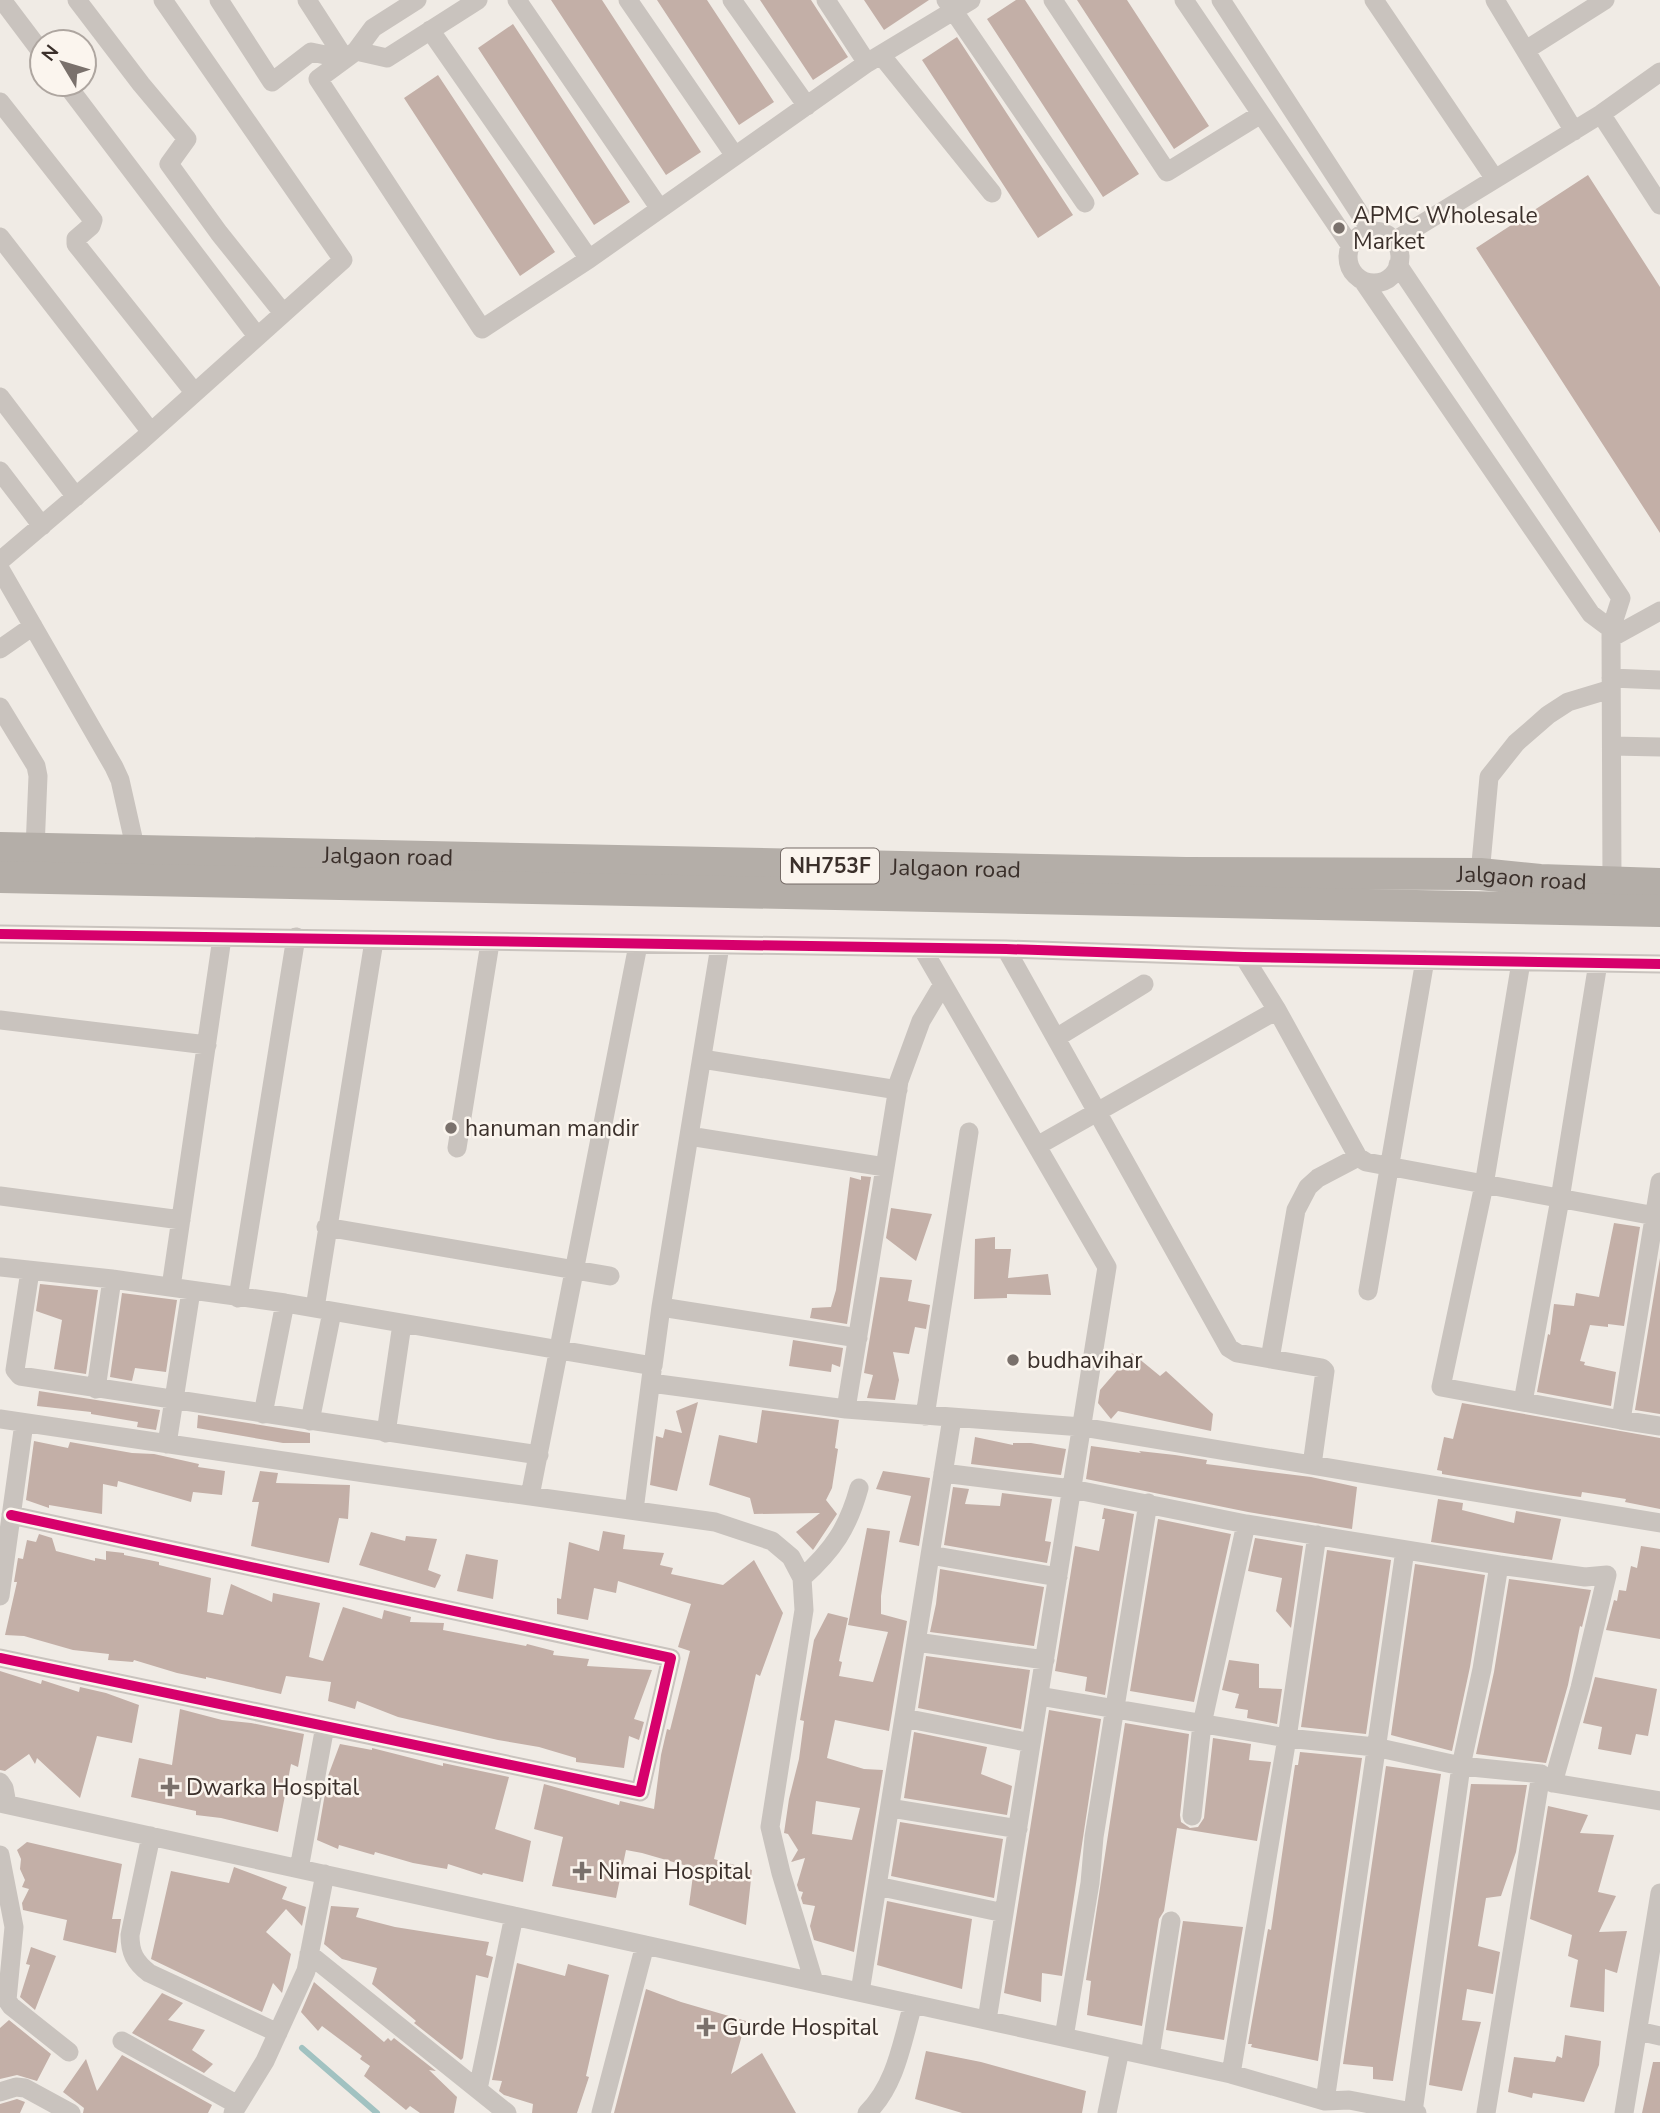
<svg xmlns="http://www.w3.org/2000/svg" width="1660" height="2113" viewBox="0 0 1660 2113" font-family="'Nunito Sans',sans-serif">
	<style>
		.lines { fill: none; stroke-linecap: round; stroke-linejoin: round }
		.stream { stroke: #a1c2c1; stroke-width: 6 }
		.building { fill: #c3afa7; fill-rule: evenodd }
		.minor { stroke: #c9c3be; stroke-width: 19 }
		.trunk { stroke: #b4aea8; stroke-width: 32 }
		.cycleway-casing { stroke: #fbf5ee; stroke-width: 15 }
		.cycleway { stroke: #d6006c; stroke-width: 10 }
		.poi-dot { fill: #7a716c; stroke: #fbf5ee; stroke-width: 2.5 }
		.labels { text-anchor: middle; dominant-baseline: central; stroke-width: 5; stroke-linejoin: round; paint-order: stroke }
		.shield { fill: #fbf5ee; stroke: #756b66; stroke-width: 2 }
		.shield-label { font-size: 21px; font-weight: bold; fill: #3b302b }
		.poi-label { font-size: 23px; fill: #3b302b; stroke: #fbf5ee; text-anchor: start }
		.street-label { font-size: 23px; fill: #3b302b; stroke: #fbf5ee }
	</style>
	<rect width="100%" height="100%" fill="#f0ebe5"/>
	<g class="lines">
		<!-- stream -->
		<path class="stream" d="M302,2048l75,65"/>
	</g>
	<!-- building -->
	<path class="building" d="M551,0h51l99,152 -35,23z
		M657,0h50l67,102 -35,23z
		M760,0h51l37,57 -35,23z
		M864,0h65l-45,30z
		M1016,0h9l114,174 -36,23 -116,-178z
		M1077,0h50l82,126 -35,23z
		M513,24l117,178 -36,23 -116,-177z
		M957,37l116,178 -35,23 -116,-178z
		M438,75l117,177 -35,24 -116,-178z
		M1588,175l72,112v246l-184,-285z
		M861,1176l10,1 -24,147 -37,-6 2,-10 19,-1 5,-17 14,-113 11,3z
		M891,1208l41,6 -16,47 -30,-23z
		M1614,1223l26,4 -16,99 -16,-2v3l-18,-2 -10,36 5,1 -1,3 32,7 -5,34 -74,-14 11,-58 2,1 4,-31 20,2 2,-13 23,4z
		M995,1237v12h16l-3,29 40,-4 3,21 -44,-1v4l-33,1 1,-60z
		M1660,1258v156l-25,-4z
		M880,1277l32,3 -4,21 22,4 -4,24 -11,-2 -6,27 -16,-2 6,28 -4,20 -28,-2 6,-23 -9,-2z
		M40,1284l58,6 -12,84 -32,-5 8,-49 -26,-9z
		M122,1293l55,7 -11,72 -31,-4 -3,13 -22,-4z
		M793,1340l50,8 -3,19 -8,-3 -1,8 -42,-6z
		M1132,1353l28,23 6,-5 47,43 -2,17 -93,-20 -7,8 -13,-16 2,-13z
		M39,1391l121,19 -4,20 -19,-3 1,-5 -47,-8v-2l-54,-6z
		M698,1402l-21,89 -27,-6 6,-49 7,2 2,-9 17,4 -6,-22z
		M1462,1403l198,35v71l-35,-7 1,-3 -44,-7 -1,5 -15,-2 -124,-21v-3l-5,-1 7,-33 9,2z
		M762,1410l77,10 -4,28 3,1 -6,39 -6,12 11,14 -24,36 -17,-18 24,-19 -66,1 -4,-16 -41,-13 10,-50 38,8z
		M198,1415l112,18v10h-27l-86,-15z
		M975,1437l38,8v-2h18l35,6 -5,26 -90,-11z
		M34,1441l34,7 2,-6 62,11 22,1 45,10 -1,3 27,4 -3,24 -29,-3 -2,10 -73,-21 -1,6 -14,-3 -1,30 -53,-9v3l-23,-8z
		M1091,1446l50,7 -2,-2 36,4 32,5 -1,4 105,13 46,10 -5,42 -104,-17 -162,-33z
		M260,1471l18,2 -2,10 74,2 -2,34 -9,-1 -10,45 -78,-17 8,-44h-7z
		M883,1471l47,7 -11,68 -20,-4 12,-46 -35,-7z
		M953,1487l16,2 -4,15 35,2 2,-13 50,6 -7,42 6,1 -4,21 -103,-18z
		M1438,1499l25,4 -1,7 52,13 2,-12 45,8 -9,41 -121,-18z
		M1104,1508l30,6 -29,181 -20,-4 2,-14 -32,-6 20,-125 24,5 6,-32h-3z
		M1158,1519l73,15 -37,168 -64,-11z
		M867,1528l23,3 -9,65v18l26,7 -18,110 -54,-11 -8,38 37,11 19,1 -29,182 -40,-12 -4,-14 5,-20 -12,-2 -2,-6 2,-6 -4,-1 -2,-6 8,-27 -14,4 7,-12 -10,-16 -4,-1 5,-34 10,-40 5,-38 -4,-1 14,-80 14,-27 20,5 -9,43 3,1 -3,14 34,6 15,-50 -40,-7zM816,1801l44,7 -8,32 -40,-6z
		M603,1531l22,4 -2,14 41,4 -4,12 13,3 -2,6 52,11 31,-25 29,53 -23,63 -4,-2 -42,185 38,11 -6,55 -57,-20 5,-37 -52,-15 -16,-3 -10,48 -64,-12 11,-49 -29,-8 10,-45 75,21 1,-4 34,8 7,-54 6,-26 3,1 20,-79 -12,-4 13,-43 -73,-23 -2,12 -22,-5 -6,32 -31,-6v-16l4,1 8,-57 30,9z
		M371,1532l34,9 1,-5 31,3 -9,31 13,5 -6,13 -76,-23z
		M39,1534l13,4 4,13 39,10v-3l11,2v-9l18,2v2l35,7v3l52,13 -4,34 16,3 8,-31 41,18 1,-9 47,10 -11,54 14,4 20,-54 39,12 2,-9 27,7 -1,5 34,1 -1,7 83,16 1,-2 27,7 -1,4 36,4 -2,7 65,4 -18,49 10,3 -5,18 -10,-4 -5,32 -48,-6v-4l-37,-11 -41,-7 -100,-23 -41,-16 -2,8 -27,-8 3,-19 -45,-6 -5,18 -75,-17v2l-29,-6 -43,-13 -1,2 -25,-2 1,-6 -36,-4 -49,-14 -19,-1 12,-53h-3l4,-24 5,1 4,-19 9,2z
		M1255,1538l48,8 -12,82 -15,-17 6,-33 -34,-7z
		M1641,1546l19,3v90l-54,-9 8,-30 3,1 2,-11 7,1 5,-25 6,2z
		M1327,1550l64,10 -25,174 -65,-7z
		M466,1554l32,6 -5,39 -36,-8z
		M1415,1564l70,11 -15,92 -18,84 -61,-16z
		M940,1569l104,18 -10,59 -104,-14 6,-28z
		M1509,1579l82,11 -9,37 -2,-1 -12,59 -22,78 -70,-9 18,-82z
		M926,1656l104,14 -9,59 -103,-21z
		M1229,1660l30,4v24l23,1 -5,35 -30,-6 1,-8 -13,-2 4,-14 -17,-4z
		M0,1671l41,13 1,-4 37,12 1,-5 26,6 33,12 -7,38 -35,-7 -17,62 -43,-40 -2,6 -6,-10 -24,17 -5,-1z
		M1595,1677l62,12 -9,47 -12,-2 -5,21 -33,-6 4,-22 -19,-4z
		M180,1709l42,11 29,3 53,11 -6,33 -7,-3 -13,68 -57,-14 -25,-3v-4l-65,-14 8,-39 33,7z
		M1049,1710l52,9 -39,257 -20,-3 -1,29 -37,-9z
		M1125,1723l64,11 -9,81 1,7 9,6 8,-1 6,-9 9,-80 38,6 -2,16 22,2 -14,79 -80,-13 -13,83 -5,8 -17,107 -55,-11 4,-34 -5,-1z
		M914,1732l73,15 -6,27 31,12 -5,29 -103,-17z
		M340,1744l32,6v-2l71,18v-3l66,14 -14,52 36,12 -8,41 -40,-9 -1,2 -34,-11 -1,5 -34,-6 -38,-11 -1,3 -35,-10 -1,4 -21,-9 11,-64z
		M1300,1752l62,6 -44,303 -67,-14 1,-3h-4l20,-115 3,1 24,-165h3z
		M1386,1766l55,8 -48,307 -20,-2v-12l-30,-3z
		M1471,1784l56,1 -11,67 -15,44 -15,2 -8,48 22,6 -7,42 -26,-5 -5,31 19,2 -19,69 -33,-6z
		M1548,1806l40,9 -8,18 34,2 -16,57 18,4 -17,36 28,-1 -10,42 -12,-4 -1,43 -34,-5 8,-47 -10,-4 4,-21 -42,-16z
		M900,1822l103,17 -9,59 -103,-22z
		M27,1842l95,22 -10,55h9l-5,34 -53,-13 4,-20 -44,-10 -1,-7 7,-14 -7,-2 3,-7 -5,-11 1,-10 -4,-9z
		M234,1867l53,20 -5,12 24,8 -4,19 -16,-17 -20,23 25,22 -9,39 -9,-10 -11,29 -111,-53 20,-88 58,12z
		M887,1901l85,18 -10,70 -85,-24z
		M331,1906l28,2 -3,9 39,10 94,15 -3,13 7,2 -5,21 -12,-3 -13,83 -2,2 -47,-37 2,-2 -44,-37 5,-16 -35,-9 -18,-15z
		M1183,1921l60,6 -19,113 -58,-10z
		M31,1947l25,9 -21,54 -15,-13 10,-32 -4,-1z
		M517,1963l48,13 3,-12 41,11 -23,101 3,1 -12,36h-45l1,-9 -29,-9 -5,-4 3,-10 -10,-1z
		M314,1982l70,60 4,-4 3,3 3,-3 42,33 -7,-1 28,27 -3,16h-34l-10,-7 -4,4 -42,-34 6,-10 -10,-7 2,-3 -40,-30 -4,5 -17,-19z
		M646,1989l35,13 65,19 -15,53 31,-21 34,60h-182z
		M162,1993l21,10 -15,17 37,10 -13,20 21,14 -9,9 -72,-40z
		M9,2020l42,34 -14,27 -20,-6 -17,4v-51z
		M1565,2035l36,6 -2,24 -15,37 -51,-9 -1,5 -24,-6 6,-35 41,5 2,-6 5,2z
		M926,2051l55,11 105,29 -4,22h-120l-47,-14z
		M122,2055l90,50 -4,8h-125l1,-5 -21,-16 23,-33 11,32z
		M1653,2062h7v51h-18z
		M17,2099l8,3 -5,11h-20v-9z"/>
	<g class="lines">
		<!-- minor -->
		<path class="minor" d="M2,0l40,53
			M77,0l64,84 46,55 -18,25 50,69 64,80
			M219,0l53,82 39,-30 34,7
			M307,0l38,59
			M417,0l-44,28 -17,23 -38,28 164,250 107,-70 278,-196
			M517,0l143,209
			M628,0l107,156
			M732,0l75,106
			M826,0l41,63 104,-63
			M946,0l139,203
			M1053,0l114,172 94,-58
			M1184,0l166,245
			M1221,0l150,231
			M1374,0l121,179
			M1495,0l79,131
			M430,30l159,229
			M1526,50l79,-50
			M356,51l31,7 91,-58
			M881,55l111,138
			M66,84l191,252
			M0,102l93,118 -2,6 -15,13v5l118,148
			M1601,114l59,91
			M1348 257a26 26 0 1 1 52 0a26 26 0 1 1-52 0Z
			M0,237l151,195
			M1394,241l207,-127 59,-42
			M1398,265l223,333 -10,31 1,253
			M1363,281l228,333 20,15
			M0,397l76,100
			M0,471l42,55
			M0,561l141,-120 202,-181 -180,-260
			M0,569l114,198 6,13 16,71
			M1611,638l49,-27
			M0,649l33,-23
			M1611,678l49,2
			M0,707l36,59 2,10 -3,73
			M1612,746l48,1
			M1480,874l9,-97 27,-34 32,-28 20,-13 43,-13
			M0,934l1006,15 238,8 416,7
			M922,948l185,319 -120,753
			M1006,949l223,399 8,5 85,15 3,3 -13,94
			M1244,957l33,53 76,138 5,9 8,5 294,55
			M1521,962l-37,223 -43,202 180,33
			M0,1020l207,25
			M1056,1038l88,-54
			M702,1059l196,31
			M689,1136l196,31
			M1037,1146l240,-136
			M457,1148l33,-205
			M1660,1182l-39,238 39,6
			M0,1196l181,24
			M326,1227l284,49
			M0,1267l112,12 173,24 368,63 8,-59 59,-361
			M30,1271l-15,99 5,6 519,79
			M171,1287l51,-349
			M1368,1291l57,-331
			M238,1298l58,-361
			M661,1307l197,31
			M315,1308l59,-367
			M1270,1359l26,-149 12,-23 10,-9 40,-21
			M651,1383l195,26 236,18 578,96
			M96,1389l16,-110
			M1523,1402l37,-203 38,-236
			M846,1409l53,-328 22,-60 22,-37
			M263,1414l22,-111
			M925,1416l44,-284
			M0,1419l365,54 350,49 57,19 19,16 11,21 2,32 -34,217 11,46 33,109
			M310,1421l22,-109
			M386,1433l16,-109
			M167,1444l24,-153
			M943,1473l129,16 174,35 253,41 86,12 22,-2 -27,113 -27,95
			M530,1496l108,-551
			M634,1510l18,-139
			M930,1555l128,22
			M802,1578c31,-28 46,-50 57,-90
			M0,1596l24,-173
			M916,1642l129,18
			M0,1658l640,134 31,-134 -660,-143
			M1039,1696l248,42 88,9 86,19 80,8 12,9 107,18
			M904,1718l127,25
			M0,1782l4,6 3,16
			M0,1803l1231,271 94,27 24,-1 68,13
			M890,1808l128,21
			M1192,1816l10,-92 44,-200
			M151,1836l-21,99c0,18 5,27 19,38l129,60
			M0,1855l14,72 -7,73 4,6 58,46
			M299,1869l26,-143
			M877,1886l127,27
			M309,1954l198,159
			M860,1992l92,-574
			M1638,2031l22,5
			M1064,2037l26,-154 4,-46 54,-334
			M122,2041l116,64
			M1150,2056l21,-135
			M1231,2074l56,-336 30,-203
			M478,2089l36,-173
			M0,2092l16,-5 9,1 46,25
			M1325,2101l80,-551
			M1413,2112l48,-346 21,-97 17,-104
			M233,2113l32,-52 41,-90 19,-97
			M601,2113l44,-168
			M867,2113c29,-28 35,-71 46,-109
			M1107,2113l13,-63
			M1486,2113l55,-339
			M1624,2113l36,-220"/>
		<!-- trunk -->
		<g class="trunk">
			<path id="s1" d="M0,848l1186,25 294,1 60,6 120,4"/>
			<path d="M0,877l1660,34"/>
		</g>
		<!-- cycleway casing -->
		<g class="cycleway-casing">
			<path id="cycleway" d="M0,934l1006,15 238,8 416,7
				M0,1658l640,134 31,-134 -660,-143"/>
		</g>
		<!-- cycleway -->
		<use href="#cycleway" class="cycleway"/>
	</g>
	<!-- markers -->
	<g class="poi-dot">
		<circle cx="1339" cy="228" r="7"/>
		<circle cx="451" cy="1128" r="7"/>
		<circle cx="1013" cy="1360" r="7"/>
		<path d="M166.5 1776.5h7v7h7v7h-7v7h-7v-7h-7v-7h7z"/>
		<path d="M578.5 1860.5h7v7h7v7h-7v7h-7v-7h-7v-7h7z"/>
		<path d="M702.5 2016.5h7v7h7v7h-7v7h-7v-7h-7v-7h7z"/>
	</g>
	<g class="labels">
		<!-- shield labels -->
		<rect class="shield" x="781" y="848.5" width="98" height="35" rx="5"/>
		<g class="shield-label">
			<text x="830" y="866">NH753F</text>
		</g>
		<!-- poi labels -->
		<g class="poi-label">
			<text x="1353" y="215">APMC Wholesale<tspan x="1353" dy="26">Market</tspan></text>
			<text x="465" y="1128">hanuman mandir</text>
			<text x="1027" y="1360">budhavihar</text>
			<text x="186" y="1787">Dwarka Hospital</text>
			<text x="598" y="1871">Nimai Hospital</text>
			<text x="722" y="2027">Gurde Hospital</text>
		</g>
		<!-- street labels -->
		<g class="street-label">
			<text stroke="none"><textPath href="#s1" startOffset="388">Jalgaon road</textPath></text>
			<text stroke="none"><textPath href="#s1" startOffset="956">Jalgaon road</textPath></text>
			<text stroke="none"><textPath href="#s1" startOffset="1522">Jalgaon road</textPath></text>
		</g>
	</g>
	<!-- north arrow -->
	<g transform="translate(63 63) rotate(308)"><circle r="33" fill="#fbf5ee" stroke="#aea6a0" stroke-width="2"/>
	<path d="M0-5L12 26L0 18L-12 26Z" fill="#7a716c"/>
	<text y="-10" font-size="19" font-weight="bold" text-anchor="middle" fill="#3b302b">N</text>
	</g>
</svg>
